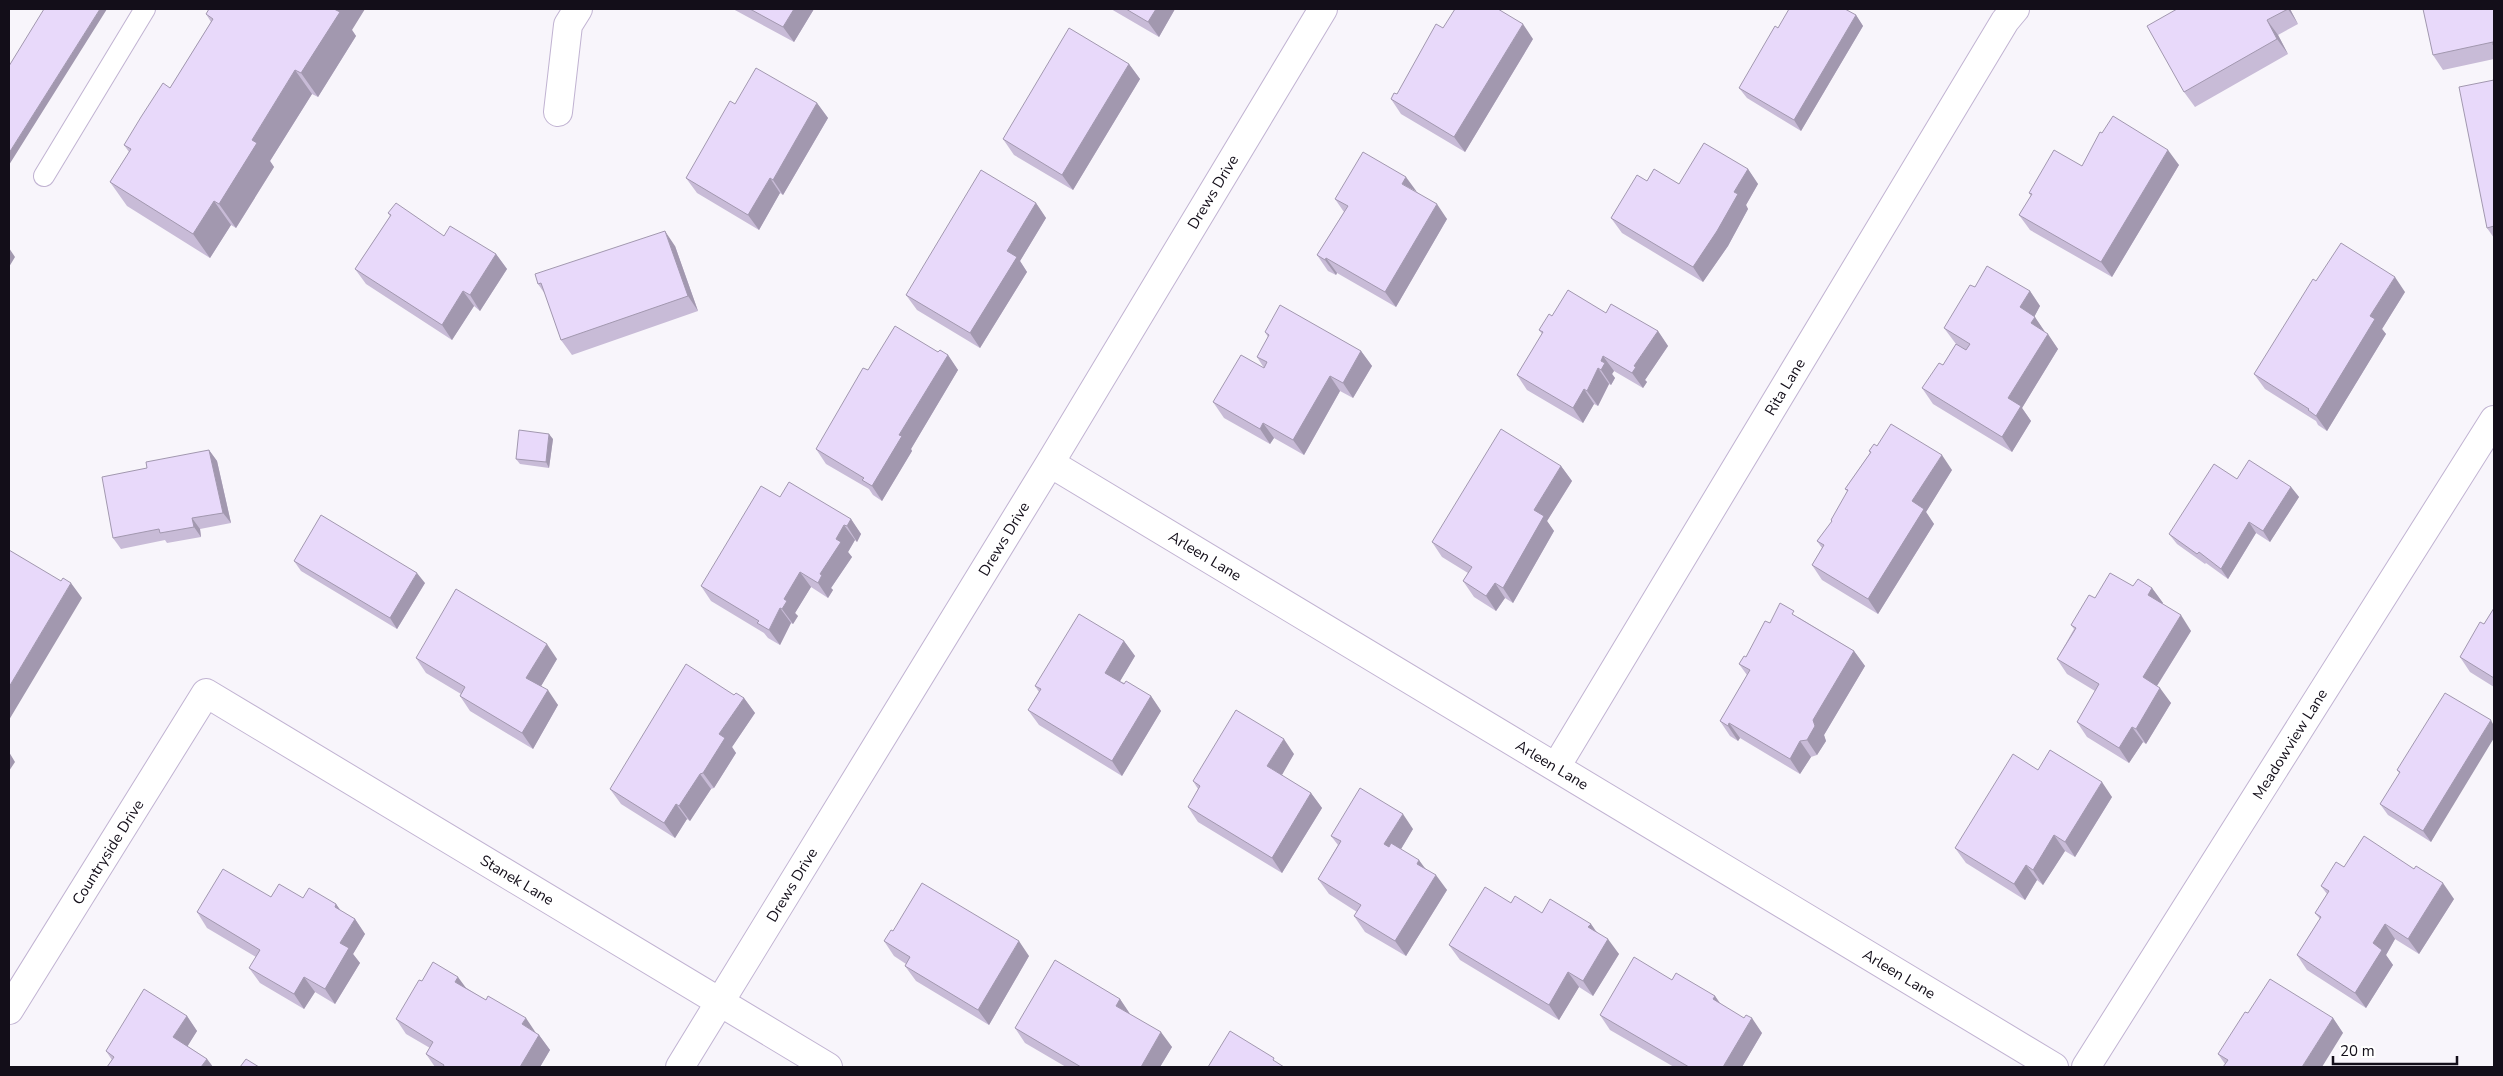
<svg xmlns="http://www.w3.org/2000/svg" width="2503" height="1076" viewBox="0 0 2503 1076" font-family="'Nunito Sans',sans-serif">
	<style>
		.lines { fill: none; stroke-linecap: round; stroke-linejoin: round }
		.lane-casing { stroke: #c1b3d2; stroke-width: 22 }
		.street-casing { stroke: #c1b3d2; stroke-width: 30 }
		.lane { stroke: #fff; stroke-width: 20 }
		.street { stroke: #fff; stroke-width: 28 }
		.wall { fill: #c8bbd7 }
		.shaded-wall { fill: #a298af }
		.building { fill: #e8d9fa; stroke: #a298af }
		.labels { text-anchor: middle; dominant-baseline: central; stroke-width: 4; stroke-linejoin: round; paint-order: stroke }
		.street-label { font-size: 15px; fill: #130e19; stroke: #fff }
	</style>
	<rect width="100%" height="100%" fill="#f8f5fb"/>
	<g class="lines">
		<!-- lane casing -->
		<g class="lane-casing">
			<path id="lane" d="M44,176l101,-167"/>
		</g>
		<!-- street casing -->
		<g class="street-casing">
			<path id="street" d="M558,112l10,-87 10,-16
				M1050,463l1004,604
				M1556,767l449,-746 10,-12
				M9,1010l197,-317 622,374
				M680,1067l370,-604 273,-454
				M2086,1067l408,-647"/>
		</g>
		<!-- lane -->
		<use href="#lane" class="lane"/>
		<!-- street -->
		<use href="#street" class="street"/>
	</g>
	<!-- wall -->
	<path class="wall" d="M733,9h81l-20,33z
		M1111,9h64l-16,28z
		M2177,9h113l8,15 -20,11 10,19 -93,53 -11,-15z
		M2494,9v50l-51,11 -10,-15z
		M206,14l146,16 4,6 -38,61 -6,-3 -42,67 4,6 -38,61 -5,-3 -21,33 -83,-52 -17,-24 19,-30 -5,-7 46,-57 41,-66z
		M1856,15l7,11 -62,105 -54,-33 -8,-10 39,-60z
		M1533,39l-68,113 -64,-38 -10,-15 6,-5z
		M1129,64l11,15 -67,111 -59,-35 -11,-16z
		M2494,80v158l-7,-10z
		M817,103l11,15 -45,77 -3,-2 -21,37 -62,-37 -11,-15 49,-74z
		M2102,133l77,32 -67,112 -82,-47 -11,-15 12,-19 -2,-3 53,-27z
		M1748,169l10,15 -12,21 2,4 -20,37 -25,36 -81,-49 -11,-15 68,-34z
		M1417,192l30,27 -51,88 -59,-34 -1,2 -8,-4 -11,-16 27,-43 -9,-13z
		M1036,203l10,15 -26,43 7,11 -47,76 -63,-38 -11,-15z
		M388,213l56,23 52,18 11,15 -27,42 -6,-5 -22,34 -86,-56 -11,-15 35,-53z
		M675,246l23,65 -126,44 -11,-15 -16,-46 -7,-10z
		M2316,281l89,11 -23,37 4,5 -59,97 -9,-6 -2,-4 -51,-32 -11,-15z
		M1975,287l55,4 10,15 -6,11 24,32 -36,59 9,13 -19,31 -79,-48 -11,-16 21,-23 13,-21 -12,-16z
		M1606,313l52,18 10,15 -23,34 2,2 -4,6 -29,-17 -2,3 3,4 -4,7 -2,-1 -11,22 -4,-2 -11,19 -56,-33 -10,-15 25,-41 -3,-4 13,-14z
		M1265,332l96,19 11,15 -19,32 -13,-7 -36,64 -30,-17 -4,6 -46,-26 -11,-16 51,-34 -7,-11 11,-20z
		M938,352l10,3 10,15 -47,79 1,2 -30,50 -9,-6 -4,-6 -43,-25 -10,-15z
		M553,439l-4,29 -29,-4 -4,-5z
		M1877,446l75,24 -26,42 8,12 -56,90 -56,-34 -10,-15 10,-17 -5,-7 15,-19 -1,-2 17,-28 -3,-3 25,-36 -1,-2z
		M209,450l8,11 14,62 -31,6 1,8 -34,6 -2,-3 -44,9 -8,-11 34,-70z
		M1561,466l11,15 -25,40 7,10 -41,72 -8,-5 -9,13 -22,-14 -11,-16 5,-8 -26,-16 -10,-15z
		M2237,479l54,8 8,10 -29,45 -14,-9 -28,46 -22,-16 -1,1 -28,-20 -8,-10z
		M780,497l71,22 10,15 -4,8 -2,-2 -7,12 4,5 -21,31 2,2 -5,8 -17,-11 -16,26 3,3 -5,8 -2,-1 -11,22 -12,-7 -4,-5 -53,-32 -10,-15z
		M294,561l131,22 -28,46 -96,-58z
		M2133,586l19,2 11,15 -1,1 29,27 -34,55 14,17 -25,41 -3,-2 -14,21 -42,-26 -10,-15 18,-31 -28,-17 -10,-15 17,-30 -3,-4 24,-27z
		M2494,608v79l-24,-15 -10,-15 24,-33z
		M1798,617l56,34 11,15 -41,69 2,6 -9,14 -6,2 -11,17 -60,-36 -2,3 -8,-5 -10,-15 27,-46 -8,-11 7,-7 24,-34z
		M1124,641l11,15 -15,25 31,15 10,15 -39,65 -83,-51 -11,-15 11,-18 -4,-6z
		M416,658l141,1 -16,27 17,19 -25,44 -63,-38 -10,-15 1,-2 -35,-21z
		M734,695l10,3 11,15 -23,34 4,6 -22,35 -3,1 -21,32 -3,-2 -12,19 -54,-34 -11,-15z
		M2494,726l-63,116 -43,-27 -8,-11 20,-30 -3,-4z
		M1294,754l-13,21 30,18 11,15 -40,65 -84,-51 -10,-15 10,-18 -5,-8z
		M2038,770l74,27 -37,60 -10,-6 -22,34 -6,-5 -12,20 -59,-37 -11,-15z
		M1413,829l-12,20 25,20 21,21 -41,66 -41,-24 -11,-16 3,-4 -28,-18 -11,-15 20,-34 -7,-9z
		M2344,867l110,32 -35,55 -24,-15 -9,16 7,10 -27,43 -59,-38 -10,-15 23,-36 -5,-6 12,-19 -6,-8z
		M271,897l32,1 33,6 5,7 14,8 10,15 -12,20 7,9 -25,41 -20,-12 -11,17 -44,-26 -11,-15 7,-11 -49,-29 -10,-16z
		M1511,903l31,10 49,11 5,7 23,23 -26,42 -14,-9 -20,33 -99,-60 -11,-15z
		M893,931l136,25 -40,69 -73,-44 -11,-15 1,-2 -12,-8 -10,-15z
		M1672,980l43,16 5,7 42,30 -20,34h-68l-64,-37 -10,-15z
		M422,981l43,6 74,48 11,15 -10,17h-105l-9,-13 4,-6 -24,-14 -10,-15z
		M1120,999l10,15 42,33 -12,20h-94l-41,-24 -10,-15z
		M187,1016l10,15 -10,15 20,13 6,8h-106l5,-7 -6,-9z
		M2333,1018l10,15 -118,31 -7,-10z"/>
	<!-- shaded-wall -->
	<path class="shaded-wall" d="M100,9h7l-98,156v-12z
		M334,9h31l-13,21 4,6 -38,61 -17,-24z
		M794,9h20l-20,33 -11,-15z
		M1156,9h19l-16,28 -11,-15z
		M2288,9h2l8,15z
		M1856,15l7,11 -62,105 -7,-11z
		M2267,20l11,15 10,19 -11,-15z
		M1523,24l10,15 -68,113 -11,-15z
		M1129,64l11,15 -67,111 -11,-15z
		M295,70l17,24 -42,67 4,6 -38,61 -17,-24 33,-64z
		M817,103l11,15 -45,77 -10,-15z
		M2168,150l11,15 -67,112 -11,-15z
		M1748,169l10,15 -12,21 2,4 -20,37 -25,36 -10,-15 41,-75z
		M1406,177l11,15 -15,-8z
		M770,178l10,15 -21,37 -11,-15z
		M214,201l17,24 -21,33 -17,-24z
		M1036,203l10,15 -26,43 7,11 -47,76 -10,-15 37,-82z
		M1437,204l10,15 -51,88 -11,-15z
		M665,231l10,15 23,65 -10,-15z
		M9,248l6,9 -6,10z
		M496,254l11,15 -27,42 -10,-16z
		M1326,258l11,15 -1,2 -11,-15z
		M2395,277l10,15 -23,37 4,5 -59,97 -11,-15 54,-100z
		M463,291l11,15 -22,34 -10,-15z
		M2030,291l10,15 -9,17 -11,-16z
		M2035,317l10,15 -14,-9z
		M1658,331l10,15 -23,34 2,2 -4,6 -11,-15 2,-7z
		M2048,334l10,15 -36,59 9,13 -19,31 -10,-15 6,-39z
		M1361,351l11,15 -19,32 -10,-15z
		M948,355l10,15 -47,79 1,2 -30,50 -10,-15 27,-51z
		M1603,356l11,15 -2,3 3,4 -4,7 -10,-15v-9z
		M1598,368l11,16 -11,22 -11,-15z
		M1330,376l10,15 -36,64 -11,-15z
		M1584,389l10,15 -11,19 -10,-15z
		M1263,423l11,15 -4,6 -10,-15z
		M549,434l4,5 -4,29 -3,-6z
		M209,450l8,11 14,62 -8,-10z
		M1942,455l10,15 -26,42 8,12 -56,90 -10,-15 44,-98z
		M1561,466l11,15 -25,40 7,10 -41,72 -10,-15 31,-78z
		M2291,487l8,10 -29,45 -7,-11z
		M192,518l8,11 1,8 -7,-10z
		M851,519l10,15 -4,8 -10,-16z
		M2249,522l7,11 -28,46 -7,-10z
		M844,525l11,15 -7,12 4,5 -21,31 2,2 -5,8 -10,-15 2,-9 16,-35z
		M800,572l11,15 -16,26 3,3 -5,8 -11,-15 2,-10z
		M417,573l8,10 -28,46 -7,-11z
		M71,583l11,15 -73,122v-33z
		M1495,583l10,15 -9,13 -10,-15z
		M2152,588l11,15 -5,7 -10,-15z
		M780,608l11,15 -11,22 -11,-15z
		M2181,615l10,16 -38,61 -10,-15z
		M1124,641l11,15 -19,32 -11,-15z
		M547,644l10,15 -20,34 -11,-15z
		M1854,651l11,15 -41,69 2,6 -9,14 -10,-15 6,-20z
		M2160,688l11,15 -25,41 -10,-15z
		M548,690l10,15 -25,44 -11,-16z
		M1151,696l10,15 -39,65 -10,-15z
		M744,698l11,15 -23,34 4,6 -22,35 -11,-15 16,-39z
		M2491,720l3,6v12l-63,104 -8,-11z
		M1729,723l11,15 -2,3 -10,-15z
		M2132,727l11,15 -14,21 -10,-15z
		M1284,739l10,15 -16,28 -11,-16z
		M1800,741l11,16 -11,17 -10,-15z
		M9,752l6,10 -6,9z
		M700,774l11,15 -21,32 -11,-15z
		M2102,782l10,15 -37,60 -10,-15z
		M1311,793l11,15 -40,65 -10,-15z
		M676,804l11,15 -12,19 -11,-15z
		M1403,814l10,15 -18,30 -11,-15z
		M2054,835l11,16 -22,34 -10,-15z
		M1419,860l11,15 -13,-11z
		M2026,865l11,15 -12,20 -11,-16z
		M1436,875l11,15 -41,66 -11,-15z
		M2443,883l11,16 -35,55 -11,-15z
		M336,904l11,16 -12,-13z
		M355,919l10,15 -12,20 7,9 -25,41 -10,-15 15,-46z
		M1591,924l10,15 -13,-12z
		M2385,924l10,15 -9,16 7,10 -27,43 -11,-15 18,-50z
		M1608,939l11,15 -26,42 -10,-15z
		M1019,941l10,15 -40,69 -11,-15z
		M1568,972l11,15 -20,33 -10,-15z
		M304,977l11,15 -11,17 -10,-15z
		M458,977l11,15 -14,-10z
		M1715,996l10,15 -12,-12z
		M1120,999l10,15 -14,-8z
		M187,1016l10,15 -13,21 -11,-15z
		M526,1018l10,15 -14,-9z
		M1752,1018l10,15 -20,34h-19z
		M2333,1018l10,15 -21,34h-20z
		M1161,1032l11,15 -12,20h-19z
		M539,1035l11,15 -10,17h-20z
		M207,1059l6,8h-12z"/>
	<!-- building -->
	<path class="building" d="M44,9h56l-91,144v-87z
		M209,9h125l6,3 -39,61 -6,-3 -43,70 5,3 -38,61 -5,-3 -21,33 -83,-52 21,-33 -7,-4 17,-28 22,-34 7,5 43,-69 -7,-5z
		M750,9h44l-11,18z
		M1126,9h30l-8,13z
		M1455,9h43l25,15 -69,113 -63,-38 3,-6 3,1 39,-70 7,4z
		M1789,9h56l11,6 -62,105 -55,-32 36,-62 3,2z
		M2177,9h111l-21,11 10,19 -93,53 -37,-66z
		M2423,9h71v36h-1v-3l-60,13z
		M1069,28l60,36 -67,111 -59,-36z
		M756,68l61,35 -44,77 -3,-2 -22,37 -62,-37 44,-77 5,3z
		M2494,80v146l-7,2 -28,-141z
		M2113,116l55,34 -67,112 -82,-47 13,-21 -3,-1 25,-43 28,16 18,-34 2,1z
		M1704,143l44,26 -14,23 4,2 -21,37 -24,36 -82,-49 26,-43 10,6 7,-12 25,15z
		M1363,152l43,25 -4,7 35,20 -52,88 -59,-34 -1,2 -8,-5 31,-49 -13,-7z
		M981,170l55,33 -29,48 10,6 -47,76 -64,-38z
		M396,203l48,33 6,-10 46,28 -26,41 -7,-4 -21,34 -87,-56 36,-54 -3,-2z
		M665,231l23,65 -127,44 -20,-57 -3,1 -3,-10z
		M2341,243l54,34 -25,39 5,3 -59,97 -8,-6 1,-1 -55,-35 59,-95 3,2z
		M1987,266l43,25 -10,16 15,10 -4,6 17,11 -40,64 13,8 -19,31 -80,-49 17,-25 4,2 13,-21 10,6 4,-6 -26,-16 26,-43 5,2z
		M1568,290l38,23 5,-9 47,27 -24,35 2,1 -4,6 -29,-17 -2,5 4,2 -4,7 -3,-2 -11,23 -3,-2 -11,19 -56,-33 26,-43 -4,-2 10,-16 3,2z
		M1280,305l81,46 -18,32 -13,-7 -37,64 -30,-17 -3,6 -47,-27 28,-47 23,13 3,-6 -10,-5 12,-22 -4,-3z
		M895,326l43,26 2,-2 8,5 -49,80 3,1 -30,50 -10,-6 2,-2 -48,-29 47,-81 5,2z
		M1891,424l51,31 -30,46 12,8 -56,90 -56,-34 12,-20 -7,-4 15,-20 -1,-1 17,-30 -3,-1 26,-37 -2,-1 5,-7 3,2z
		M1501,429l60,37 -27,44 10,6 -41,72 -8,-5 -9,13 -23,-15 9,-14 -40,-25z
		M519,430l30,4 -3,28 -30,-3z
		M209,450l14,63 -31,5 2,9 -34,6 -1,-4 -46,9 -11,-61 45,-9 -1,-6z
		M2249,460l42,27 -28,44 -14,-9 -28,47 -22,-17 -2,2 -28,-20 45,-70 23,15z
		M789,482l62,37 -4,7 -3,-1 -8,14 5,3 -21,32 2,1 -4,8 -18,-11 -16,27 3,2 -5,8 -2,-1 -11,22 -12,-7 2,-2 -58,-35 60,-100 19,11z
		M321,515l96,58 -27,45 -96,-57z
		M9,550l52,31 2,-3 8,5 -62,104z
		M2110,573l23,13 5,-7 14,9 -4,7 33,20 -38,62 17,11 -24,41 -4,-2 -13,21 -42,-26 22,-38 -42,-25 19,-31 -5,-3 18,-30 6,3z
		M456,589l91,55 -21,34 22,12 -26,43 -62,-37 5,-9 -49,-29z
		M1780,603l14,8 -2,3 62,37 -41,69 2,6 -8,14 -7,1 -10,18 -61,-36 -1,3 -8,-5 30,-51 -11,-6 5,-8 2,1 19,-36 5,2z
		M2494,608v70l-34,-21 20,-35 4,2z
		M1079,614l45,27 -19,32 19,11 2,-3 25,15 -39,65 -84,-51 13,-21 -6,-3z
		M686,664l48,31 2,-2 8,5 -25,36 6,4 -22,35 -3,1 -21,32 -3,-2 -12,19 -54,-34z
		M2445,693l46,27 -68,111 -43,-27 20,-32 -3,-2z
		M1236,710l48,29 -17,27 44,27 -39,65 -84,-51 12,-21 -7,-5z
		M2050,750l52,32 -37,60 -11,-7 -21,35 -7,-5 -12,19 -59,-36 58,-94 25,16z
		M1360,788l43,26 -19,30 5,3 2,-4 28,17 -2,4 19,11 -41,66 -41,-25 7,-11 -43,-26 23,-38 -10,-5z
		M2364,836l50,33 2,-3 27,17 -35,56 -23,-15 -12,19 9,7 -27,43 -58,-38 24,-38 -6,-4 14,-22 -8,-5 15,-24 8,5z
		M223,869l48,28 8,-13 24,14 6,-10 27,16 -1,3 20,12 -15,24 9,5 -24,41 -21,-12 -10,17 -45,-26 11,-18 -63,-38z
		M922,883l97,58 -41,69 -73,-44 5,-9 -26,-16 7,-11 2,1z
		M1485,887l26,16 4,-7 27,17 8,-14 41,25 -3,3 20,12 -25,42 -15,-9 -19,33 -100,-60z
		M1634,957l38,23 4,-7 39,23 -2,3 31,19 2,-3 6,3 -29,49h-34l-89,-52z
		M1055,960l65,39 -4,7 45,26 -20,35h-60l-66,-39z
		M433,962l25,15 -3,5 31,18 2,-4 38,22 -4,6 17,11 -19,32h-77l1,-2 -18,-11 7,-12 -37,-23 23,-39 3,1z
		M2270,979l63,39 -31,49h-79l5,-7 -10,-6 27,-42 3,1z
		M144,989l43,27 -14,21 34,22 -6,8h-94l7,-10 -8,-6z
		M1230,1031l44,27 -1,2 11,7h-76z
		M246,1059l13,8h-19z"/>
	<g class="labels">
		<!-- street labels -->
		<g class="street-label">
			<text transform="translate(1213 192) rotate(-59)">Drews Drive</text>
			<text transform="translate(1785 387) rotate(-59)">Rita Lane</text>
			<text transform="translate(1004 539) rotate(-59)">Drews Drive</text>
			<text transform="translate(1205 556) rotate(31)">Arleen Lane</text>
			<text transform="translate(2290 744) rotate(-58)">Meadowview Lane</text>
			<text transform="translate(1552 765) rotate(31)">Arleen Lane</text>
			<text transform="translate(108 852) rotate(-58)">Countryside Drive</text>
			<text transform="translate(517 880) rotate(31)">Stanek Lane</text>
			<text transform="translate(792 885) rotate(-59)">Drews Drive</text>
			<text transform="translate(1899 974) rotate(31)">Arleen Lane</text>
		</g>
	</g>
	<!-- border -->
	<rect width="2503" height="1076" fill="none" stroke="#130e19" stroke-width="20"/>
	<!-- scale -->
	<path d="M2333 1056v8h124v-8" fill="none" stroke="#130e19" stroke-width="2.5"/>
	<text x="2340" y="1056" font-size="15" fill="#130e19" stroke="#ffffff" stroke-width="4" paint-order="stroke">20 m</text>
</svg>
